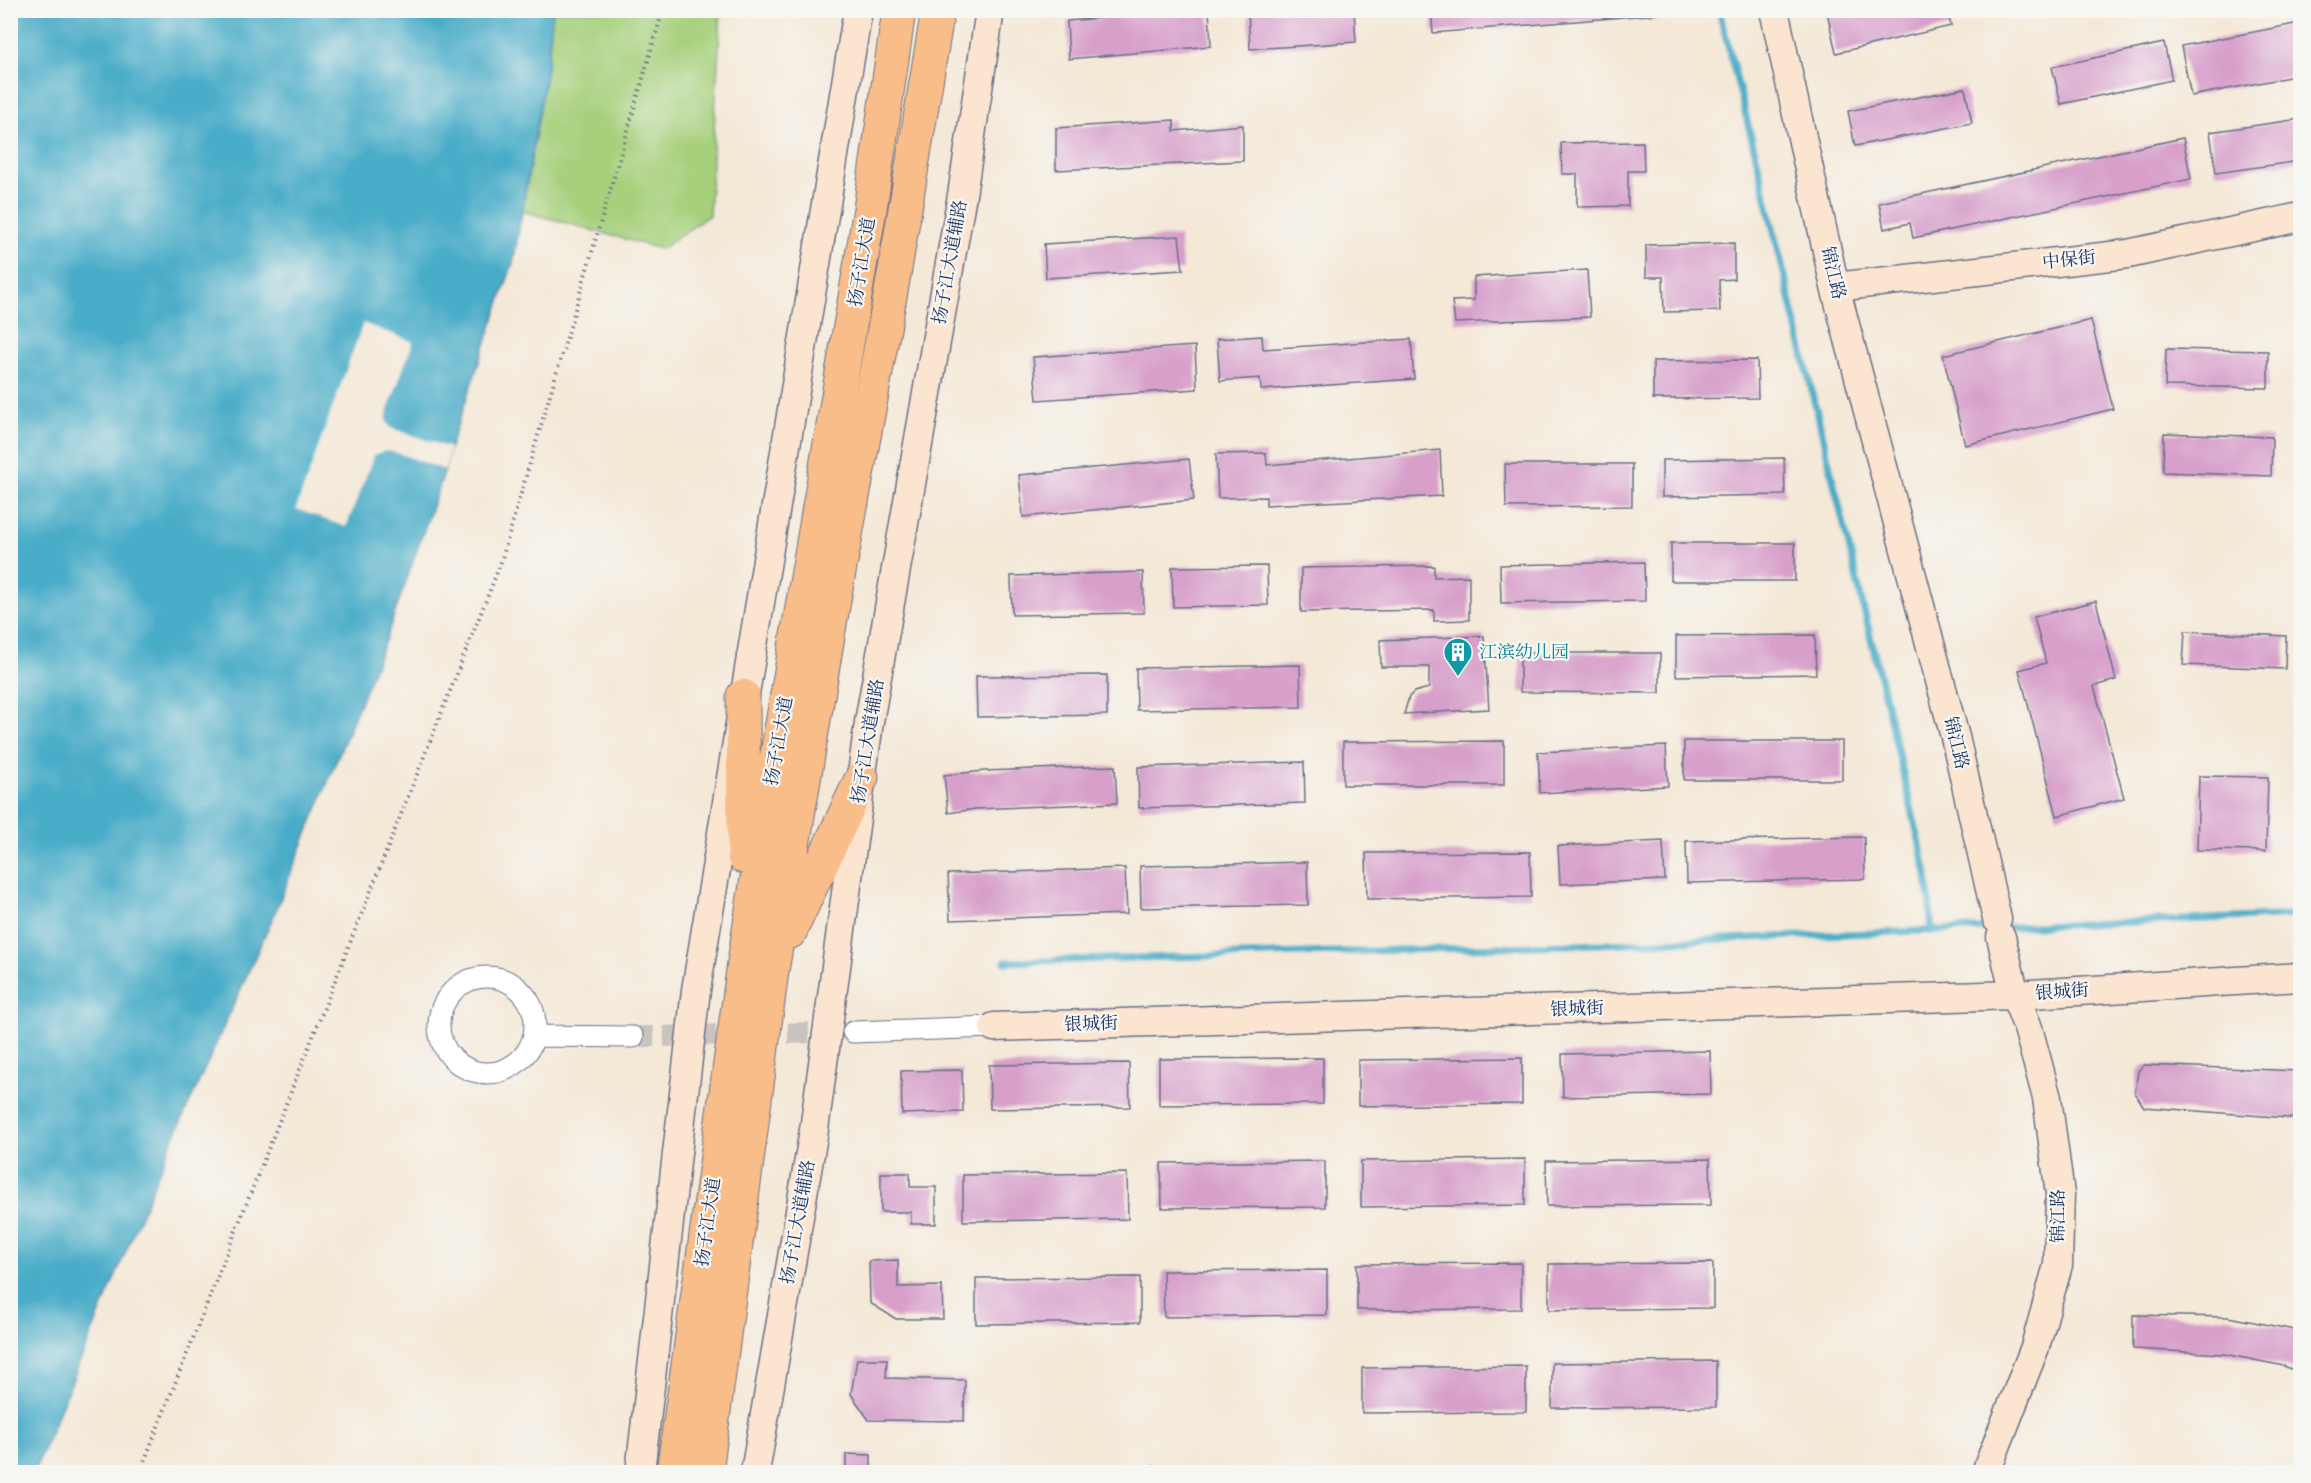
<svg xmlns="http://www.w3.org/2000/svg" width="2311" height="1483" viewBox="0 0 2311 1483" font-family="'IM FELL French Canon','Noto Serif SC',serif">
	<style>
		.green { fill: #a6d07c; stroke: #60806d; stroke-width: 1.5 }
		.water { fill: #48acc8; stroke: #326e93; stroke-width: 1.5 }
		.pier { fill: #f4e8d7 }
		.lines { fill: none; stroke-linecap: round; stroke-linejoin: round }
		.stream { stroke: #48acc8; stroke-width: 7 }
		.building { fill: #d79fca }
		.street-tunnel { stroke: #c9c3bf; stroke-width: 21; stroke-dasharray: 21 10; stroke-linecap: butt }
		.street-casing { stroke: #677088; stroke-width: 23 }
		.secondary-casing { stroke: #677088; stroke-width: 31 }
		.highway-casing { stroke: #677088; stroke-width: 35 }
		.path { stroke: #677088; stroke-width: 4; stroke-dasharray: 1.5 4.5; stroke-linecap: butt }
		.street { stroke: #fff; stroke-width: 21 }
		.secondary { stroke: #fce5d0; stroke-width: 28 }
		.highway { stroke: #f8bd89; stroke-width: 33 }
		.labels { text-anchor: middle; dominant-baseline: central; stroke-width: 4.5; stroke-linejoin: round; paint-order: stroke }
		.street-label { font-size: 18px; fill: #1b2f5e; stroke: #f6f6f2 }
		.culture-label { font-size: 18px; fill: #0d838f; stroke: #f6f6f2; text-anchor: start }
	</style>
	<rect width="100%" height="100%" fill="#f6f6f2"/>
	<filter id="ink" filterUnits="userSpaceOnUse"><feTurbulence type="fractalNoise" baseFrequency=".0167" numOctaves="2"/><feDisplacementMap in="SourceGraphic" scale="12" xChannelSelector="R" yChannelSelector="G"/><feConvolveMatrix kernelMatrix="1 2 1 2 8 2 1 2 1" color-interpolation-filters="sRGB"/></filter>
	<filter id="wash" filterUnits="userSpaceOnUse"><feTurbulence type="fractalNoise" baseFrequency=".008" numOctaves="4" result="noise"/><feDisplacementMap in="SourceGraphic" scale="24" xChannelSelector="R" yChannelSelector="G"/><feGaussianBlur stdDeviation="1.35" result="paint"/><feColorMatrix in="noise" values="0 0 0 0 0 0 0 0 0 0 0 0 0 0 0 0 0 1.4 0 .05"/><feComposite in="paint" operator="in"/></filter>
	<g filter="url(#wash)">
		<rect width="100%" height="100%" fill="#f4e8d7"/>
		<!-- green -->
		<path class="green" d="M553,11h168l-12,204 -48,34 -139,-38 25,-143z"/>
		<!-- water -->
		<path class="water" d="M10,11h543l-6,57 -34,195 -63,184 -5,23 -60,171 -111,274 -108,240 -132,317h-24z"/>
		<!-- pier -->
		<path class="pier" d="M363,323l50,19 -25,68 -2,11 5,7 59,20 -5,22 -50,-18 -12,-1 -9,4 -28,72 -50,-18z"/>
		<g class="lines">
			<!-- stream -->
			<path class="stream" d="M1719,10l36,142 172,722 5,57
				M1005,962l626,-19 669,-28"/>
		</g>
		<g id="blocks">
			<!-- building -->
			<path class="building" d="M1193,10h16l2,36 -142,13 -2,-38z
				M1248,10h106l2,32 -106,7z
				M1431,10h228v4l-226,19z
				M1836,10h111l4,16 -115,27 -9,-41z
				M2300,23v52l-109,21 -10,-50z
				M2164,43l8,37 -111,24 -9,-37z
				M1965,88l7,35 -117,23 -7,-35z
				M2300,119v42l-84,12 -6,-41z
				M1174,120v11l69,-6v36l-187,9v-42z
				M2183,138l8,41 -278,59 -3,-15 -26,6 -5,-26z
				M1643,142l1,29h-16v35l-51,1v-33h-15l-1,-31z
				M1179,236l4,34 -137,8 -2,-34z
				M1734,243v36l-15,1 1,31 -56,1 -1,-35h-17v-32z
				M1587,270l3,47 -135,6 -3,-22 22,-1v-23z
				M2091,320l22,89 -148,36 -22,-90z
				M1262,336l1,13 148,-10 3,40 -153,11 -1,-12 -40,3 -3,-42z
				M1195,346l2,43 -160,11 -4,-43z
				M2166,349l102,2v37l-103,-2z
				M1757,360l1,38 -105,1v-38z
				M2164,433l108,4 -1,39 -108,-4z
				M1440,450l2,46 -176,9v-8l-48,1 -2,-44 50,-1 1,12z
				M1784,458l1,37 -123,2v-37z
				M1189,459l5,41 -171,17 -4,-42z
				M1505,464h127v42l-126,1z
				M1671,543h124v38h-124z
				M1644,562l1,39 -144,2 -1,-38z
				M1267,566l1,39 -95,2 -1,-40z
				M1434,566v11l35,-1v44l-35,1v-11l-133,2v-44z
				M1143,572l1,41 -132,2 -1,-39z
				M2096,601l20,79 -22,6 30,112 -67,18 -38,-146 27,-7 -12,-46z
				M2185,631l101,5 -1,33 -102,-4z
				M1815,635l1,39 -140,2v-40z
				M1484,636l5,73 -85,5 5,-17 5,-5 15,-4v-21h-48l-1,-27z
				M1520,653h140v40l-140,-1z
				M1300,665l1,42 -164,3 -1,-42z
				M1107,675v40l-130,2 -1,-41z
				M1504,741v44h-161v-43z
				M1684,741h158v39h-158z
				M1666,746l2,40 -128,7 -2,-41z
				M1304,762l1,41 -166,5 -1,-41z
				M1115,766l2,37 -141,6 -28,4 -4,-38 40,-4z
				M2199,776l69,1 -2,74 -69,-1z
				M1864,837l1,42 -178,4 -1,-42z
				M1663,841l2,39 -105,4 -2,-38z
				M1530,852l1,45 -164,2 -1,-46z
				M1307,862l1,43 -167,3 -1,-42z
				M1125,868l2,46 -177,6 -2,-46z
				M1710,1051l1,43 -148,3 -1,-43z
				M1323,1058v46l-164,1v-46z
				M1522,1058v46l-164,2v-46z
				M1129,1063l1,44 -140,2 -1,-44z
				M2144,1065l156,6v48l-156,-12 -9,-14 3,-22z
				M962,1070l1,42 -61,2 -1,-43z
				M1525,1159v46l-164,2v-46z
				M1710,1159l1,46 -164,1 -1,-45z
				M1325,1161v46l-163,1 -1,-45z
				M881,1173h29v14h26v37h-25v-12h-30z
				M1127,1173l1,46 -165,2v-46z
				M898,1260v27l44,-1 1,33h-47l-26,-16 -1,-42z
				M1521,1263v46l-164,1v-46z
				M1713,1263v45l-164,2v-46z
				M1327,1270v45l-163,2 -1,-46z
				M1140,1277v45l-164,2v-46z
				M2133,1315l95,2 72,14v42l-16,-7 -60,-12 -91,-5z
				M857,1359h30l-1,19 79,2 -1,41 -95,-1 -18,-26z
				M1716,1361v46l-164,1v-45z
				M1526,1366v46l-164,1v-45z
				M846,1454l25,1v17h-25z
				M1161,1466v6h-164v-4z"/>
		</g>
	</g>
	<g filter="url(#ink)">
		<use href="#blocks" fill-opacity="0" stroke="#677088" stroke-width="1.5"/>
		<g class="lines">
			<!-- street-tunnel -->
			<path class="street-tunnel" d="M633,1037l207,-5"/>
			<!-- street casing -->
			<g class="street-casing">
				<path id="street" d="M439 1025a48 48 0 1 1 96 0a48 48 0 1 1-96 0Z
					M853,1032l141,-5
					M534,1036l99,1"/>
			</g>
			<!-- secondary casing -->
			<g class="secondary-casing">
				<path id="secondary" d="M1774,10l61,277 120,450 42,182
					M1835,287l293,-33 172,-37
					M994,1027l1021,-32 285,-18
					M640,1472l56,-482 162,-980
					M755,1472l59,-342 55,-408 93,-527 28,-185
					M1986,1472l49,-125 23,-82 2,-71 -13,-96 -19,-70 -13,-33 -14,-58"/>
			</g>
			<!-- highway casing -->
			<g class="highway-casing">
				<path id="highway" d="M743,696l1,161
					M790,932l72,-155
					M673,1472l72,-516 24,-156 101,-591 29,-198
					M706,1472l66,-501 63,-377 60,-325 42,-253"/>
			</g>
			<!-- path -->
			<path class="path" d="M140,1472l360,-907 163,-555"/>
			<!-- street -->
			<use href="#street" class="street"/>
			<!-- secondary -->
			<use href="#secondary" class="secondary"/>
			<!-- highway -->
			<use href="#highway" class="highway"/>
		</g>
	</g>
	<!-- icons -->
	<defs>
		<g id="building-pin" transform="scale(1.5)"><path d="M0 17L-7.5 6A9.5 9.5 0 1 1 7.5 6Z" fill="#0f9aa8" stroke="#f6f6f2"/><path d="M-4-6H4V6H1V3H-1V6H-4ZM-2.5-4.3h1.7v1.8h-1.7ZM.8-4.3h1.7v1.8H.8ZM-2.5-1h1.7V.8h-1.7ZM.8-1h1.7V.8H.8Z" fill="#fff"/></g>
	</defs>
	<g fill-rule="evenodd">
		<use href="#building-pin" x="1458" y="652"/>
	</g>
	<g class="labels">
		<!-- street labels -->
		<g class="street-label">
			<text transform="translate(2069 260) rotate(-6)">中保街</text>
			<text transform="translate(862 262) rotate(-81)">扬子江大道</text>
			<text transform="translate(950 262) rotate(-80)">扬子江大道辅路</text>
			<text transform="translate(1833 273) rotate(77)">锦江路</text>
			<text transform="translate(779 741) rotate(-80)">扬子江大道</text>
			<text transform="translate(868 741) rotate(-81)">扬子江大道辅路</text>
			<text transform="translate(1956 743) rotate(76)">锦江路</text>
			<text transform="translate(2062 992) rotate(-4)">银城街</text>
			<text transform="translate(1577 1009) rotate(-2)">银城街</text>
			<text transform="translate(1091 1024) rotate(-2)">银城街</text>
			<text transform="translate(2058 1216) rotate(-90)">锦江路</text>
			<text transform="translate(708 1222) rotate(-82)">扬子江大道</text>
			<text transform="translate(798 1222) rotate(-80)">扬子江大道辅路</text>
		</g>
		<!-- culture labels -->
		<g class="culture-label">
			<text x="1479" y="652">江滨幼儿园</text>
		</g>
	</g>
	<!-- margin -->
	<rect width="2311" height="1483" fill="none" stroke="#f6f6f2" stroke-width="36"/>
</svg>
